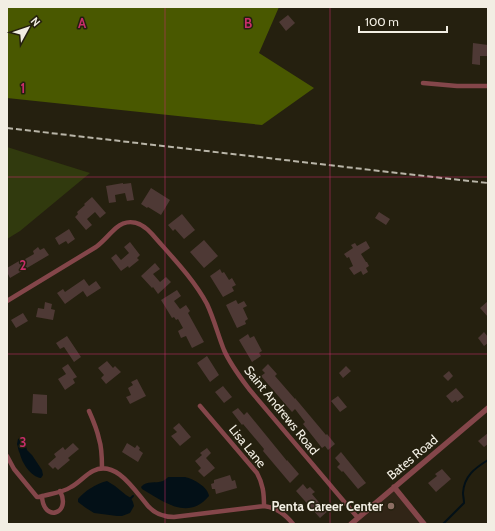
<svg xmlns="http://www.w3.org/2000/svg" width="495" height="531" viewBox="0 0 495 531" font-family="Cabin,sans-serif">
	<style>
		.education { fill: #312517 }
		.green { fill: #313a0e }
		.forest { fill: #495800 }
		.water { fill: #031017 }
		.lines { fill: none; stroke-linecap: round; stroke-linejoin: round }
		.stream { stroke: #031017; stroke-width: 2 }
		.building { fill: #4e3935 }
		.minor { stroke: #84464a; stroke-width: 4.5 }
		.tertiary { stroke: #84464a; stroke-width: 5.5 }
		.rail { stroke: #b9b5a8; stroke-width: 2; stroke-dasharray: 6 3; stroke-linecap: butt }
		.grid { fill: none; stroke: #c72d69; stroke-width: 1; stroke-opacity: 0.55 }
		.education-dot { fill: #8d6e63; stroke: #25200f; stroke-width: 1.5 }
		.labels { text-anchor: middle; dominant-baseline: central; stroke-width: 3; stroke-linejoin: round; paint-order: stroke }
		.street-label { font-size: 13px; fill: #f2eee3; stroke: #25200f }
		.poi-label { font-size: 13px; font-weight: bold; fill: #f2eee3; stroke: #25200f; text-anchor: end }
		.grid-label { font-size: 13px; text-anchor: middle; font-weight: bold; fill: #c72d69; stroke: #25200f; stroke-width: 3; stroke-linejoin: round; paint-order: stroke }
	</style>
	<rect width="100%" height="100%" fill="#25200f"/>
	<!-- education -->
	<path class="education" d="M394,487l31,37h-75z"/>
	<!-- green -->
	<path class="green" d="M7,147l83,26 -70,58 -13,8z"/>
	<!-- forest -->
	<path class="forest" d="M7,7h272l-20,46 55,35 -52,37 -255,-27z"/>
	<!-- water -->
	<path class="water" d="M21,437l3,1 3,12 5,5 10,15 1,5 -2,3c-10,-1 -19,-15 -21,-24 -2,-4 -2,-7 -3,-10l1,-5z
		M168,477c6,0 11,0 17,0 9,2 23,10 24,19 -21,25 -45,6 -67,-7l-1,-2c6,-7 14,-3 22,-6 2,-1 4,-3 5,-4z
		M107,481l8,5 11,9 5,3 2,4 1,4 -4,7 -8,3h-5l-23,-3 -8,-5 -8,-6v-3c7,-8 17,-15 29,-18z"/>
	<g class="lines">
		<!-- stream -->
		<path class="stream" d="M131,498l2,-2
			M443,524l21,-21c0,-4 -1,-7 -1,-10 1,-17 12,-25 25,-33"/>
	</g>
	<!-- building -->
	<path class="building" d="M288,15l7,8 -9,8 -7,-9z
		M473,43l15,2v11h-8v9l-8,-1z
		M123,183v1l8,-1 3,17 -7,1 -2,-8 -10,2 1,7 -7,1 -3,-17z
		M151,188l19,12 -9,15 -13,-8 -1,1 -6,-4z
		M92,197l14,16 -6,5 -5,-6 -8,7 5,6 -6,5 -11,-13 3,-3 -1,-2 8,-7 -1,-1z
		M379,212l11,7 -4,6 -11,-7z
		M182,214l13,16 -11,9 -9,-10 -2,2 -5,-6z
		M69,229l6,10 -7,5 -2,-3 -7,4 -4,-7z
		M204,240l14,16 -14,12 -14,-16z
		M366,241l4,7 -9,6 5,8h1l2,4 -3,2 2,4 -5,3 -2,-4 -7,4 -5,-7 4,-2 -4,-9 -2,1 -3,-4 9,-6 -2,-3 4,-2 2,3z
		M130,242l10,13 -3,3 2,2 -10,8 -1,-2 -7,5 -10,-13 5,-4 5,6 8,-7 -5,-6z
		M38,247l2,3 4,-2 5,7 -39,23 -3,-6v-4l12,-7 1,1 14,-8 -1,-3z
		M155,263l5,6 -7,5 7,8 6,-5 5,5 -13,12 -5,-7 -1,1 -11,-12z
		M220,269l2,4 2,-1 5,8 3,-2 4,7 -4,2 2,4 -11,6 -13,-21z
		M84,279l5,7 7,-5 5,7 -14,9 -4,-6 -18,13 -8,-11 6,-4 2,3z
		M177,290l4,6 -7,5 6,8 6,-4 4,6 -2,2 16,29 -12,6 -6,-12 -5,2 -3,-7 5,-3 -5,-9 -2,1 -2,-3 -2,1 -11,-18z
		M236,300l2,4 6,-3 3,5 -4,2 5,11 -3,2 1,3 -9,4 -11,-23z
		M488,301v16l-8,-9z
		M45,302l7,2 -1,5 4,1 -2,10 -17,-3 2,-9 6,1z
		M23,313l5,8 -12,7 -5,-8z
		M484,332l4,5v6l-4,3 -6,-8z
		M248,334l2,4 4,-2 8,15 -3,2 2,3 -9,6 -13,-22z
		M67,336l14,21 -7,5 -10,-15 -4,2 -4,-6z
		M207,356l12,19 -9,7 -13,-19z
		M107,361l6,7 2,-2 6,6 -15,12 -5,-6 3,-3 -6,-7z
		M68,364l9,13 -4,2 2,4 -10,7 -7,-11 8,-5 -4,-6z
		M268,364l9,10 -2,2 20,23v-1l31,37 1,-1 8,10 -7,6 -3,-4 -3,2 -19,-24 2,-2 -10,-13 -3,3 -31,-36 4,-3 -3,-3z
		M346,366l5,5 -8,7 -4,-5z
		M449,371l4,5 -5,5 -5,-5z
		M137,379l9,17 -16,8 -4,-7 5,-2 -3,-7 5,-3 -2,-3z
		M223,386l9,11 -8,6 -9,-11z
		M456,388l8,9 -7,5 -1,-2 -4,3 -6,-7z
		M33,394l14,1v19l-15,-1z
		M338,396l9,11 -7,5 -9,-11z
		M238,408l6,7 3,-3 40,49v-1l12,14 -9,9 -27,-32 1,-2 -21,-25 -1,1 -10,-13z
		M179,423l12,14 -11,9 -9,-10 6,-4 -4,-4z
		M488,433v11l-4,3 -6,-6z
		M73,443l6,6 -11,9 2,2 -12,10 -3,-3 -2,2 -5,-5 8,-7 -2,-3 9,-7 2,3z
		M127,443l8,5 2,-3 3,3 -1,2 4,3 -5,9 -16,-10z
		M207,448l4,5 -5,5 9,10 -11,9 -6,-6 3,-3 -6,-7 7,-6 -2,-2z
		M341,452l25,31 -8,6 -15,-18 -1,1 -5,-5 3,-3 -5,-6z
		M442,469l9,10 -15,13 -8,-9 9,-7 -2,-2z
		M230,475l2,6 3,-1 2,8 -21,6 -1,-5h-3l-1,-5 3,-1v-3z
		M303,484l4,5 3,-2 5,5 -3,2 10,12 2,-2 5,6 -9,8 -24,-27z"/>
	<g class="lines">
		<!-- minor -->
		<path class="minor" d="M423,83l34,3h31
			M7,301l89,-54c8,-6 13,-13 20,-19 13,-11 26,-5 36,6 19,22 41,44 55,70 7,15 11,31 17,46 6,14 16,27 25,39l109,129
			M200,406l57,67c6,11 7,20 7,33
			M89,411c4,9 8,18 10,28 3,9 3,19 3,29
			M7,456l7,13 23,28h2c10,-3 23,-4 32,-10 8,-4 14,-12 22,-16 23,-12 42,20 55,35 7,8 15,11 26,11l90,-11c13,2 21,8 29,18
			M42,496c1,27 30,18 18,-5"/>
		<!-- tertiary -->
		<path class="tertiary" d="M394,487l30,37
			M351,524l137,-116"/>
		<!-- rail -->
		<path class="rail" d="M7,128l382,44 99,11"/>
	</g>
	<!-- grid -->
	<path class="grid" d="M165,7v517M330,7v517M7,177h481M7,354h481"/>
	<!-- markers -->
	<circle class="education-dot" cx="391" cy="506" r="4"/>
	<g class="labels">
		<!-- street labels -->
		<g class="street-label">
			<text transform="translate(282 410) rotate(51)">Saint Andrews Road</text>
			<text transform="translate(248 446) rotate(51)">Lisa Lane</text>
			<text transform="translate(412 457) rotate(-40)">Bates Road</text>
		</g>
		<!-- poi labels -->
		<g class="poi-label">
			<text x="383" y="506">Penta Career Center</text>
		</g>
	</g>
	<g class="grid-label">
		<text x="82" y="28">A</text>
		<text x="248" y="28">B</text>
		<text x="23" y="93">1</text>
		<text x="23" y="270">2</text>
		<text x="23" y="447">3</text>
	</g>
	<!-- border -->
	<rect width="495" height="531" fill="none" stroke="#f2eee3" stroke-width="16"/>
	<!-- north arrow -->
	<g transform="translate(28 28) rotate(50)" stroke="#25200f" stroke-width="3" paint-order="stroke">
	<path d="M0-3L7 15L0 10L-7 15Z" fill="#f2eee3"/>
	<text y="-6" font-size="11" font-weight="bold" text-anchor="middle" fill="#f2eee3">N</text>
	</g>
	<!-- scale -->
	<path d="M359 26v6h88v-6" fill="none" stroke="#f2eee3" stroke-width="2"/>
	<text x="365" y="26" font-size="12" fill="#f2eee3" stroke="#25200f" stroke-width="3" paint-order="stroke">100 m</text>
</svg>
